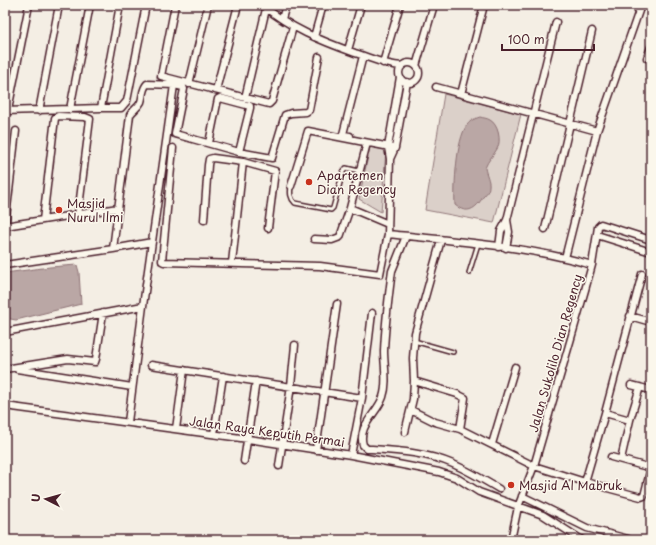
<svg xmlns="http://www.w3.org/2000/svg" width="656" height="545" viewBox="0 0 656 545" font-family="'Playpen Sans',sans-serif">
	<style>
		.green { fill: #dbd0c9; stroke: #92787a }
		.water { fill: #baa7a5; stroke: #8d7174 }
		.lines { fill: none; stroke-linecap: round; stroke-linejoin: round }
		.service-casing { stroke: #4a1f2b; stroke-width: 6 }
		.minor-casing { stroke: #4a1f2b; stroke-width: 9 }
		.service { stroke: #fbf7ec; stroke-width: 3 }
		.minor { stroke: #fbf7ec; stroke-width: 6 }
		.poi-dot { fill: #c8321e; stroke: #fbf7ec; stroke-width: 1.5 }
		.labels { text-anchor: middle; dominant-baseline: central; stroke-width: 3; stroke-linejoin: round; paint-order: stroke }
		.poi-label { font-size: 12px; fill: #4a1f2b; stroke: #fbf7ec; text-anchor: start }
		.street-label { font-size: 12px; fill: #4a1f2b; stroke: #fbf7ec }
	</style>
	<rect width="100%" height="100%" fill="#f4eee4"/>
	<filter id="ink" filterUnits="userSpaceOnUse"><feTurbulence type="fractalNoise" baseFrequency=".025" numOctaves="2"/><feDisplacementMap in="SourceGraphic" scale="8" xChannelSelector="R" yChannelSelector="G"/><feConvolveMatrix kernelMatrix="1 2 1 2 8 2 1 2 1" color-interpolation-filters="sRGB"/></filter>
	<g filter="url(#ink)">
		<!-- green -->
		<path class="green" d="M444,94l77,20 -27,109 -69,-13z
			M370,147l16,3 -5,62 -22,-13z"/>
		<!-- water -->
		<path class="water" d="M480,117c3,1 7,1 10,3 8,4 12,21 7,29 -4,7 -9,11 -12,19 1,6 5,13 4,18 0,5 -3,8 -6,11 -7,12 -16,18 -28,8 -1,-18 1,-65 12,-80 4,-5 7,-6 13,-8z
			M77,265l2,7 2,32 -65,16 -11,-2v-45l45,-6z"/>
		<g class="lines">
			<!-- service casing -->
			<g class="service-casing">
				<path id="service" d="M291,186c-1,7 -1,12 4,17l36,7 2,-2 10,-36 3,-4 13,3
					M469,273l9,-29
					M414,341l39,11"/>
			</g>
			<!-- minor casing -->
			<g class="minor-casing">
				<path id="minor" d="M175,5l-14,71 108,28 3,-3 21,-74
					M262,5c30,24 57,35 93,48 16,5 30,12 47,13
					M282,19l4,-14
					M314,37l9,-32
					M348,50l13,-45
					M647,58l4,-11
					M383,63l17,-58
					M399 73a10 10 0 1 1 20 0a10 10 0 1 1-20 0Z
					M416,66l18,-61
					M189,84l19,-79
					M436,87l161,44
					M216,90l22,-85
					M461,94l23,-89
					M245,98l21,-89
					M101,108h20l6,-7 19,-96
					M70,109l20,-104
					M8,110l21,-105
					M5,111l96,-3 19,-103
					M39,111l20,-106
					M350,136l-6,-1 -1,-1 20,-78
					M209,143l9,-44 2,-1 30,8v2l-11,44
					M367,143l-17,65 38,16
					M173,148l-11,113 2,1 156,4 60,8 8,-40 2,-75 -2,-12 12,-70
					M390,159l5,-11 12,-66
					M291,186l17,-55 87,17
					M43,220l12,-102 3,-2 27,1 5,2 -12,96
					M204,220l4,-55 1,-6 4,-1 30,4 32,9 -7,57
					M5,226l113,-18
					M5,226l11,-95
					M545,229l47,-198
					M388,234c68,7 138,12 204,31l-7,25 -51,176 -16,41 -7,33
					M597,235l54,17
					M406,236l-14,35 -1,7c-3,24 -6,49 -7,73 0,15 4,32 -1,46 -6,17 -26,29 -20,48l4,4h5c28,2 56,4 81,15 16,7 31,16 46,25
					M314,239l18,1 8,-3 10,-29
					M499,247l2,-16 6,-11 49,-198
					M506,248l3,-16 -2,-12
					M113,249l17,-134c3,-5 8,-7 11,-13 2,-6 1,-13 6,-18l27,1
					M565,258l32,-127 44,-126
					M232,263l11,-101
					M5,265l108,-16 39,-7
					M592,265l6,-38 3,-3 50,16
					M630,316l21,6
					M5,332l138,-26 31,-221 9,2 1,2 -9,45 64,18 33,6 13,-43 6,-2 15,-1 3,-2 10,-53
					M651,358v3
					M151,365l211,33
					M5,369l63,-10 27,3 1,-3 7,-46
					M17,369l115,18
					M414,381l43,13 8,4 -5,31
					M631,385l20,5
					M5,406l243,33 103,16 88,17 18,6 22,14 64,23 39,25
					M411,410l24,12 25,7 74,37 51,16 56,15 3,-1 7,-28
					M605,413l25,7
					M128,422l15,-116
					M176,429l8,-59
					M405,432l8,-33 1,-18 -1,-23 2,-25 26,-93
					M214,434l9,-58
					M492,444l23,-77
					M316,450l21,-146
					M351,455l11,-57 10,-85
					M611,457l40,11
					M621,459l9,-39 10,-33
					M244,461l12,-80
					M279,466l12,-80 4,-41
					M585,482l20,-69 37,-139
					M522,496l65,32 41,11"/>
			</g>
			<!-- service -->
			<use href="#service" class="service"/>
			<!-- minor -->
			<use href="#minor" class="minor"/>
		</g>
	</g>
	<!-- markers -->
	<g class="poi-dot">
		<circle cx="309" cy="182" r="4"/>
		<circle cx="59" cy="210" r="4"/>
		<circle cx="511" cy="485" r="4"/>
	</g>
	<g class="labels">
		<!-- poi labels -->
		<g class="poi-label">
			<text x="317" y="175">Apartemen<tspan x="317" dy="14">Dian Regency</tspan></text>
			<text x="67" y="203">Masjid<tspan x="67" dy="14">Nurul Ilmi</tspan></text>
			<text x="519" y="485">Masjid Al Mabruk</text>
		</g>
		<!-- street labels -->
		<g class="street-label">
			<text transform="translate(555 353) rotate(-74)">Jalan Sukolilo Dian Regency</text>
			<text transform="translate(267 431) rotate(8)">Jalan Raya Keputih Permai</text>
		</g>
	</g>
	<!-- margin -->
	<rect width="656" height="545" fill="none" stroke="#fbf7ec" stroke-width="20"/>
	<rect x="10" y="10" width="636" height="525" fill="none" stroke="#4a1f2b" stroke-width="1.5" filter="url(#ink)"/>
	<!-- north arrow -->
	<g transform="translate(46 499) rotate(276)" stroke="#fbf7ec" stroke-width="3" paint-order="stroke">
	<path d="M0-3L7 15L0 10L-7 15Z" fill="#4a1f2b"/>
	<text y="-6" font-size="11" font-weight="bold" text-anchor="middle" fill="#4a1f2b">U</text>
	</g>
	<!-- scale -->
	<path d="M502 44v6h92v-6" fill="none" stroke="#4a1f2b" stroke-width="2"/>
	<text x="508" y="44" font-size="12" fill="#4a1f2b" stroke="#fbf7ec" stroke-width="3" paint-order="stroke">100 m</text>
</svg>
